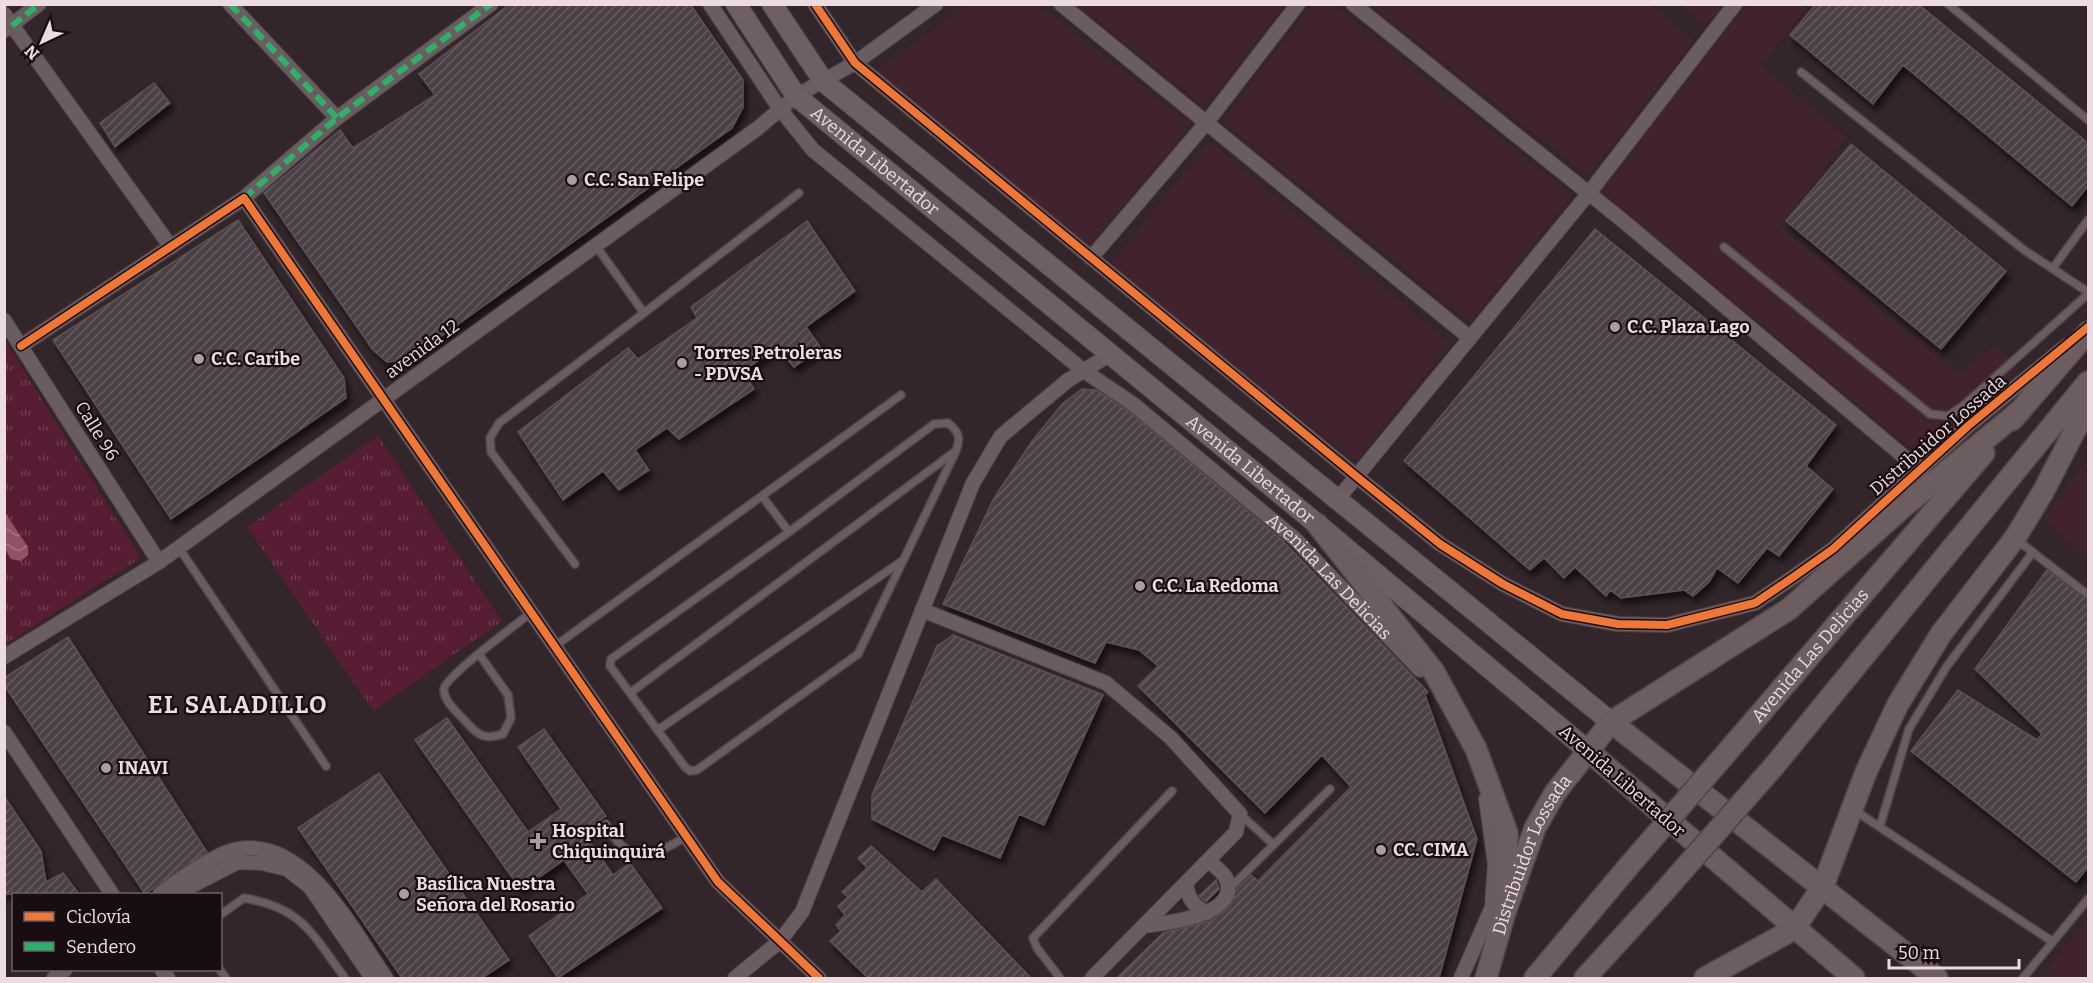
<svg xmlns="http://www.w3.org/2000/svg" width="2093" height="983" viewBox="0 0 2093 983" font-family="Bitter,serif">
	<style>
		.built { fill: #40232d }
		.grass { fill: url(#grass-tufts) }
		.water { fill: url(#water-waves) }
		.building { fill: url(#building-hatch); stroke: #5d5054; stroke-width: 1.5; filter: url(#shadow) }
		.lines { fill: none; stroke-linecap: round; stroke-linejoin: round }
		.lane-casing { stroke: #4f4448; stroke-width: 10 }
		.street-casing { stroke: #4f4448; stroke-width: 16 }
		.secondary-casing { stroke: #4f4448; stroke-width: 22 }
		.primary-casing { stroke: #4f4448; stroke-width: 24 }
		.lane { stroke: #695d61; stroke-width: 7 }
		.street { stroke: #695d61; stroke-width: 14 }
		.secondary { stroke: #6d5f63; stroke-width: 20 }
		.primary { stroke: #6c5d61; stroke-width: 21 }
		.primary-bridge-casing { stroke: #4f4448; stroke-width: 24; stroke-linecap: butt }
		.primary-bridge { stroke: #6c5d61; stroke-width: 21 }
		.quiet { stroke: #2db169; stroke-width: 6; stroke-dasharray: 12 6; stroke-linecap: butt }
		.cycleway-casing { stroke: #180d11; stroke-width: 11 }
		.cycleway { stroke: #f07635; stroke-width: 8 }
		.poi-dot { fill: #ac9ca0; stroke: #180d11; stroke-width: 2 }
		.labels { text-anchor: middle; dominant-baseline: central; stroke-width: 4.5; stroke-linejoin: round; paint-order: stroke }
		.street-label { font-size: 18px; fill: #eddbe0; stroke: #180d11 }
		.poi-label { font-size: 18px; font-weight: bold; fill: #eddbe0; stroke: #180d11; text-anchor: start }
		.district-label { font-size: 24px; font-weight: bold; letter-spacing: 1.5px; fill: #eddbe0; stroke: #180d11 }
	</style>
	<defs>
		<pattern id="grass-tufts" width="24" height="20" patternUnits="userSpaceOnUse" patternTransform="scale(1.5)"><rect width="24" height="20" fill="#561d34"/><path d="M3 7l-1-3M5 7V3M7 7l1-3M15 17l-1-3M17 17v-4M19 17l1-3" fill="none" stroke="#6f3d51"/></pattern>
		<pattern id="water-waves" width="16" height="10" patternUnits="userSpaceOnUse" patternTransform="scale(1.5)"><rect width="16" height="10" fill="#935167"/><path d="M0 5q4-4 8 0t8 0" fill="none" stroke="#a87284"/></pattern>
		<pattern id="building-hatch" width="6" height="6" patternUnits="userSpaceOnUse" patternTransform="scale(1.5)"><rect width="6" height="6" fill="#4c4145"/><path d="M-1 1l2-2M0 6l6-6M5 7l2-2" fill="none" stroke="#665c60"/></pattern>
		<filter id="shadow"><feDropShadow dx="3.5" dy="6" stdDeviation="3" flood-color="#0009"/></filter>
	</defs>
	<rect width="100%" height="100%" fill="#32262a"/>
	<!-- built -->
	<path class="built" d="M968,5h71l151,119 -100,122 -217,-174z
		M1077,5h208l-81,101z
		M1311,5h23l238,190 -102,127 -248,-201z
		M1370,5h281l43,35 -106,136z
		M1680,5h44l-17,21z
		M1746,5h61l-45,61 85,72 -66,89 178,147 35,-28 26,21 -99,90 -320,-266z
		M1210,141l241,203 -96,117 -246,-195z
		M2088,458v99l-45,-38z
		M2088,919v59h-48z"/>
	<!-- grass -->
	<path class="grass" d="M5,341l136,217 -137,87z
		M378,436l124,185 -129,90 -126,-184z"/>
	<!-- water -->
	<path class="water" d="M4,511l24,36v8l-7,6 -10,-2 -6,-10z"/>
	<!-- building -->
	<path class="building" d="M510,4h180l53,76v27l-11,21 -324,232 -21,2 -14,-12 -109,-157 76,-63 13,18 82,-53 -16,-21z
		M1816,4h102l170,139v43l-16,20 -169,-141 -30,39 -83,-69z
		M154,83l16,20 -55,44 -15,-24z
		M1851,144l155,127 -65,78 -155,-128z
		M238,220l106,158 2,20 -175,121 -118,-179z
		M807,221l48,70 -49,36 15,21 -27,19 -17,-19 -34,23 11,18 -75,50 -12,-11 -32,22 14,20 -30,20 -16,-19 -40,29 -45,-68 110,-84 10,11 59,-41 -6,-11z
		M1595,229l241,196 -30,41 27,23 -54,67 -12,-8 -29,35 -21,-15 -8,14 -16,14 -9,-6 -63,8 -11,-8 -4,6 -31,-29 -11,11 -20,-20 -14,12 -126,-109z
		M1082,389l14,1 32,21 154,129 146,152 -3,3 52,144 -38,139h-322l46,-45 48,-12 18,-13 8,-19 14,-14 7,6 93,-94 -29,-32 -57,58 -127,-127 20,-20 -19,-16 -33,-8 -11,21 -152,-59 51,-106 39,-58 30,-37z
		M2047,570l41,30v267l-12,15 -165,-131 47,-61 79,50 5,-6 -67,-65z
		M953,635l150,60 -59,130 -25,-11 -19,44 -58,-23 -8,15 -62,-31v-24l65,-149z
		M68,637l139,215 -62,42 -141,-209v-7z
		M447,718l81,114 33,-23 -43,-62 26,-18 62,87 -23,16 30,43 17,-12 32,45 -104,70 -29,-42 59,-42 -24,-34 -43,30 -106,-150z
		M379,773l130,187 -27,18h-80l-104,-150z
		M4,796l37,55 5,31 17,-9 16,21h-75z
		M871,846l51,46 14,-13 95,99h-163l-38,-37 11,-10 -5,-6 9,-10 -7,-9 10,-9 -6,-5 25,-24 -9,-10z
		M1216,880l3,9 -13,13 -7,-6z"/>
	<g class="lines">
		<!-- lane casing -->
		<g class="lane-casing">
			<path id="lane" d="M1948,4l140,116
				M1801,72l223,178 64,42
				M1724,247l206,167 18,2 16,-11 124,-111
				M2053,268l35,-48
				M644,313l155,-120
				M762,496l27,36 -178,127 -1,7 75,101 5,4 7,-1 161,-116 98,-203c5,-13 3,-19 -8,-28l-14,1 -145,108
				M2017,540l71,55
				M179,548l147,218
				M575,564l-84,-112 -1,-14 9,-15 145,-110 -48,-67
				M555,646l346,-251
				M479,654l29,41 3,23 -8,16c-18,6 -24,2 -36,-11 -8,-9 -24,-22 -23,-34 1,-12 74,-66 88,-77
				M630,693l323,-240
				M658,730l244,-169
				M1854,810l199,132
				M1240,814l34,31
				M606,824c21,42 47,34 81,12
				M1880,826l29,-97 38,-63 86,-114
				M1228,890l102,-101
				M220,915l24,-17c59,10 68,36 101,80
				M220,970l6,8
				M1060,978l-23,-30 -4,-10 139,-147
				M2023,978l65,-79"/>
		</g>
		<!-- street casing -->
		<g class="street-casing">
			<g id="street">
				<path d="M230,4l107,114"/>
				<path id="s1" d="M710,4l70,105 33,41 271,221 49,33 162,135 125,131"/>
				<path d="M815,4l40,59 501,413 84,68 63,40 59,30 56,10 49,1 88,-22 37,-25 41,-29 135,-123 98,-80"/>
				<path d="M1061,4l409,334"/>
				<path d="M1353,4l269,216 299,251"/>
				<path d="M4,14l167,233"/>
				<path d="M5,30l34,-26"/>
				<path d="M244,198l474,684 101,96"/>
				<path d="M1091,258l116,-136 91,-118"/>
				<path d="M4,320l155,242"/>
				<path d="M21,346l223,-148 93,-80 154,-114"/>
				<path d="M1337,500l252,-307 146,-189"/>
				<path d="M922,610l184,73 65,55 69,76 -4,18 -144,146"/>
				<path d="M4,657l155,-95 599,-434 38,-32 59,-33 81,-59"/>
				<path d="M4,732l108,162"/>
				<path d="M1186,883c2,15 7,23 21,30"/>
				<path d="M160,894c18,-13 52,-39 74,-44 70,-17 119,81 152,128"/>
				<path d="M176,894l62,-32 24,1 25,6 23,18 62,91"/>
				<path d="M1144,926c22,-3 98,-10 82,-48 -3,-6 -12,-12 -17,-17"/>
				<path d="M162,970l6,8"/>
				<path d="M54,978l11,-8"/>
				<path d="M735,978l45,-37 22,-29 171,-429 28,-47 66,-55 42,-26"/>
				<path d="M1461,978l31,-71 3,-43 -9,-65"/>
			</g>
		</g>
		<!-- secondary casing -->
		<g class="secondary-casing">
			<g id="secondary">
				<path id="s2" d="M736,4l60,92 521,428 270,226"/>
				<path d="M772,4l52,78 787,640"/>
			</g>
		</g>
		<!-- primary casing -->
		<g class="primary-casing">
			<g id="primary">
				<path d="M2012,420l76,-88"/>
				<path d="M1317,524l117,148 42,77 31,84 -1,63"/>
				<path d="M1611,722l326,256"/>
				<path id="s3" d="M1741,736l243,-283"/>
				<path d="M1587,750l267,228"/>
				<path d="M1775,765l313,-383"/>
				<path id="s4" d="M1486,978l19,-66 30,-84 20,-35 56,-71 178,-113 113,-101 119,-98"/>
				<path d="M1535,978l93,-111"/>
				<path d="M1585,978l76,-83"/>
				<path d="M1705,978l89,-49 29,-43 43,-114 32,-68 43,-70 74,-96 28,-46 45,-87"/>
			</g>
		</g>
		<!-- lane -->
		<use href="#lane" class="lane"/>
		<!-- street -->
		<use href="#street" class="street"/>
		<!-- secondary -->
		<use href="#secondary" class="secondary"/>
		<!-- primary -->
		<use href="#primary" class="primary"/>
		<!-- primary-bridge casing -->
		<g class="primary-bridge-casing">
			<path id="primary-bridge" d="M1628,867l113,-131
				M1661,895l114,-130"/>
		</g>
		<!-- primary-bridge -->
		<use href="#primary-bridge" class="primary-bridge"/>
		<!-- quiet -->
		<path class="quiet" d="M230,4l107,114
			M12,26l27,-22
			M244,198l93,-80 154,-114"/>
		<!-- cycleway casing -->
		<g class="cycleway-casing">
			<path id="cycleway" d="M815,4l40,59 501,413 84,68 63,40 59,30 56,10 49,1 88,-22 37,-25 41,-29 135,-123 120,-99
				M21,346l223,-148 474,684 101,96"/>
		</g>
		<!-- cycleway -->
		<use href="#cycleway" class="cycleway"/>
	</g>
	<!-- markers -->
	<g class="poi-dot">
		<circle cx="572" cy="180" r="6"/>
		<circle cx="1615" cy="327" r="6"/>
		<circle cx="199" cy="359" r="6"/>
		<circle cx="682" cy="363" r="6"/>
		<circle cx="1140" cy="586" r="6"/>
		<circle cx="106" cy="768" r="6"/>
		<path d="M535 832h6v6h6v6h-6v6h-6v-6h-6v-6h6z"/>
		<circle cx="1381" cy="850" r="6"/>
		<circle cx="404" cy="894" r="6"/>
	</g>
	<g class="labels">
		<!-- street labels -->
		<g class="street-label">
			<text stroke="none"><textPath href="#s2" startOffset="212">Avenida Libertador</textPath></text>
			<text transform="translate(422 349) rotate(-36)">avenida 12</text>
			<text transform="translate(97 431) rotate(58)">Calle 96</text>
			<text transform="translate(1938 435) rotate(-41)">Distribuidor Lossada</text>
			<text stroke="none"><textPath href="#s2" startOffset="698">Avenida Libertador</textPath></text>
			<text stroke="none"><textPath href="#s1" startOffset="849">Avenida Las Delicias</textPath></text>
			<text stroke="none"><textPath href="#s3" startOffset="106">Avenida Las Delicias</textPath></text>
			<text transform="translate(1622 781) rotate(41)">Avenida Libertador</text>
			<text stroke="none"><textPath href="#s4" startOffset="132">Distribuidor Lossada</textPath></text>
		</g>
		<!-- poi labels -->
		<g class="poi-label">
			<text x="584" y="180">C.C. San Felipe</text>
			<text x="1627" y="327">C.C. Plaza Lago</text>
			<text x="694" y="353">Torres Petroleras<tspan x="694" dy="21">- PDVSA</tspan></text>
			<text x="211" y="359">C.C. Caribe</text>
			<text x="1152" y="586">C.C. La Redoma</text>
			<text x="118" y="768">INAVI</text>
			<text x="552" y="831">Hospital<tspan x="552" dy="21">Chiquinquirá</tspan></text>
			<text x="1393" y="850">CC. CIMA</text>
			<text x="416" y="884">Basílica Nuestra<tspan x="416" dy="21">Señora del Rosario</tspan></text>
		</g>
		<!-- district labels -->
		<g class="district-label">
			<text x="238" y="705">EL SALADILLO</text>
		</g>
	</g>
	<!-- border -->
	<rect width="2093" height="983" fill="none" stroke="#eddbe0" stroke-width="12"/>
	<!-- legend -->
	<rect x="12" y="893" width="210" height="78" fill="#180d11" stroke="#6d5f64" stroke-width="1.5"/>
	<rect x="24" y="912" width="30" height="9" fill="#f07635" stroke="#6d5f64" stroke-width="1.5"/>
	<text x="66" y="923" font-size="18" fill="#eddbe0">Ciclovía</text>
	<rect x="24" y="942" width="30" height="9" fill="#2db169" stroke="#6d5f64" stroke-width="1.5"/>
	<text x="66" y="953" font-size="18" fill="#eddbe0">Sendero</text>
	<!-- north arrow -->
	<g transform="translate(42 42) rotate(224)" stroke="#180d11" stroke-width="4.5" paint-order="stroke">
	<path d="M0-4.5L10 22L0 15L-10 22Z" fill="#eddbe0"/>
	<text y="-9" font-size="16" font-weight="bold" text-anchor="middle" fill="#eddbe0">N</text>
	</g>
	<!-- scale -->
	<path d="M1889 959v9h130v-9" fill="none" stroke="#eddbe0" stroke-width="3"/>
	<text x="1898" y="959" font-size="18" fill="#eddbe0" stroke="#180d11" stroke-width="4.5" paint-order="stroke">50 m</text>
</svg>
